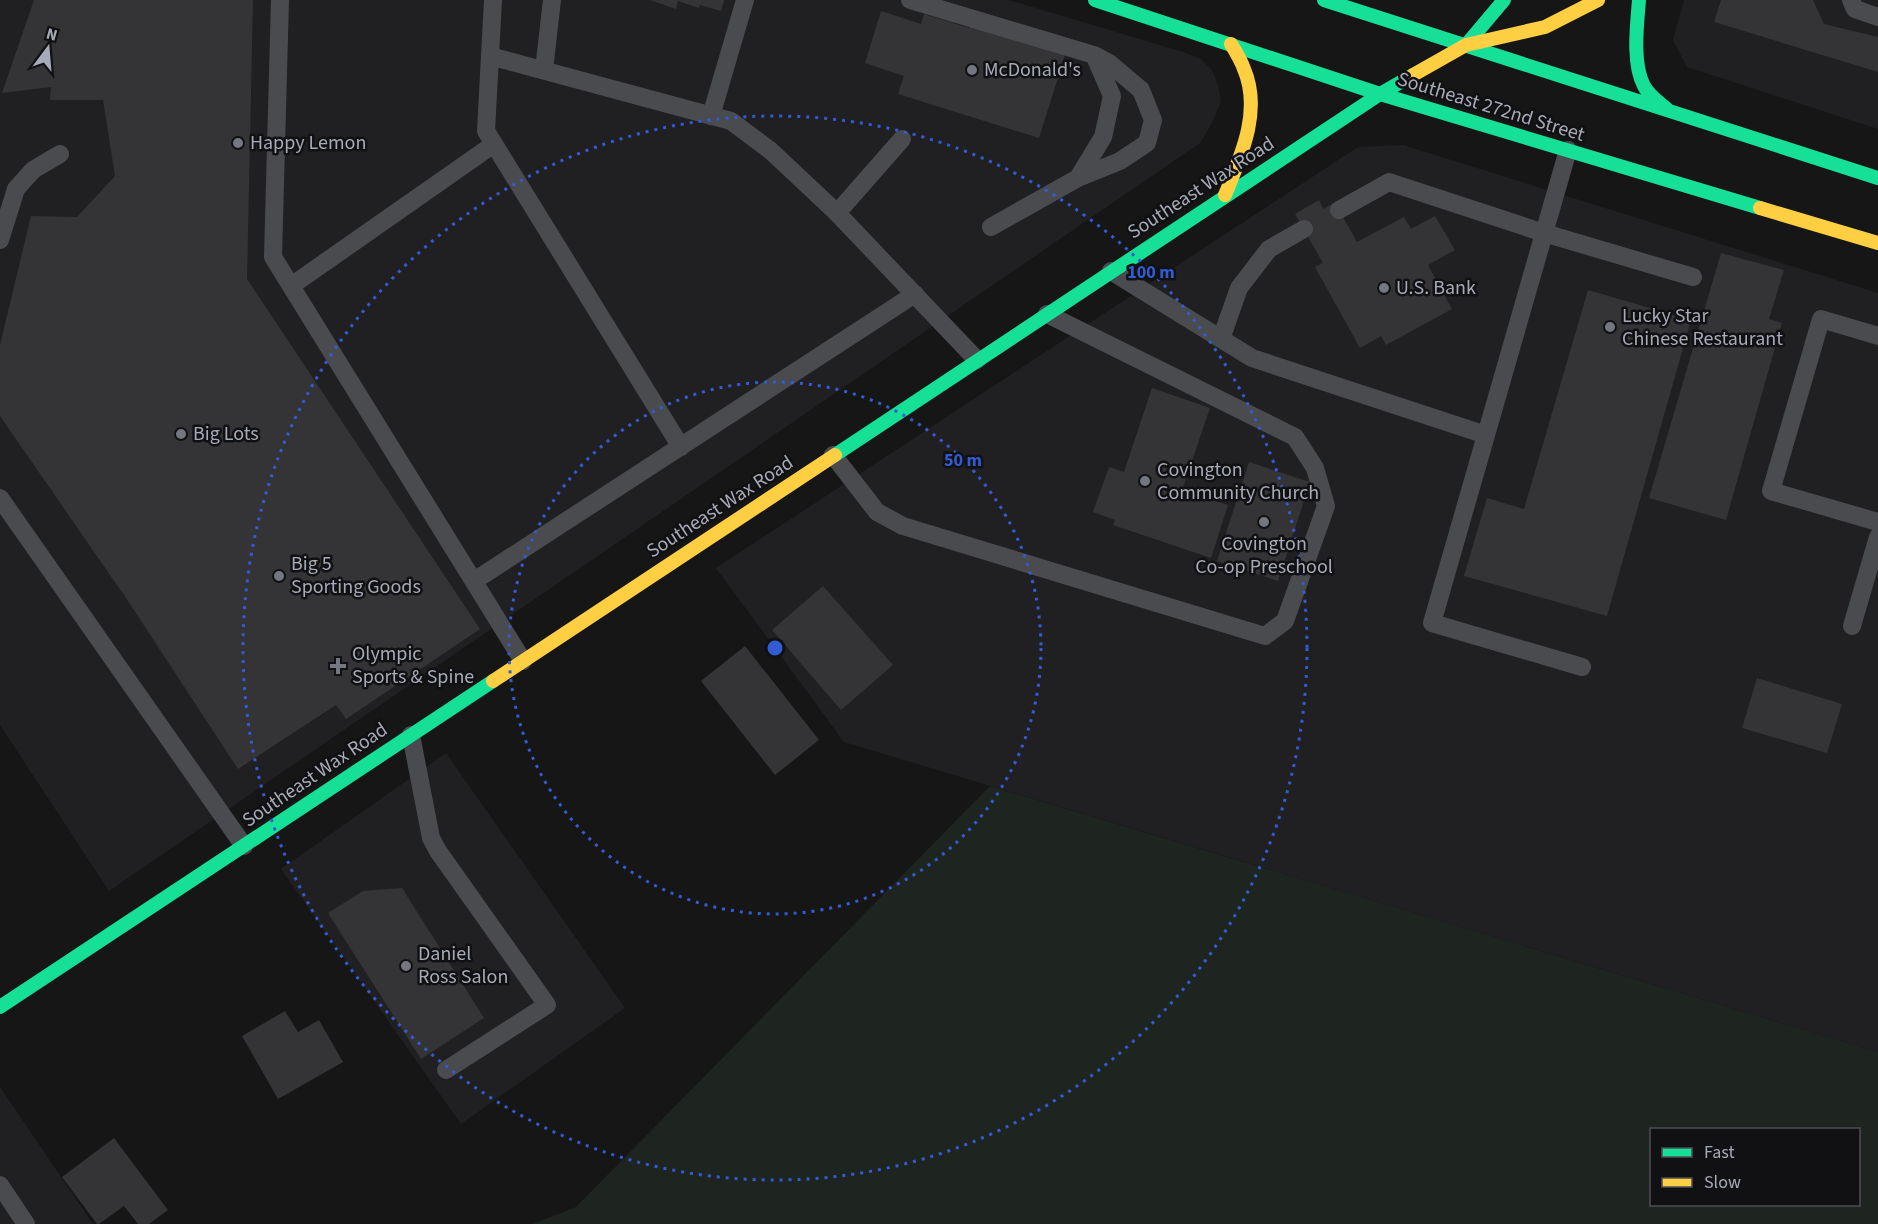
<svg xmlns="http://www.w3.org/2000/svg" width="1878" height="1224" viewBox="0 0 1878 1224" font-family="'Source Sans 3',sans-serif">
	<style>
		.built { fill: #202022 }
		.green { fill: #1e2520; fill-rule: evenodd }
		.building { fill: #343436 }
		.lines { fill: none; stroke-linecap: round; stroke-linejoin: round }
		.lane { stroke: #4a4b4f; stroke-width: 18 }
		.fast { stroke: #16e098; stroke-width: 14 }
		.slow { stroke: #ffcf43; stroke-width: 14 }
		.ring { fill: none; stroke: #325cd3; stroke-width: 3; stroke-dasharray: 3 6 }
		.poi-dot { fill: #74777f; stroke: #111012; stroke-width: 2 }
		.labels { text-anchor: middle; dominant-baseline: central; stroke-width: 5; stroke-linejoin: round; paint-order: stroke }
		.poi-label { font-size: 20px; fill: #a7abb7; stroke: #111012; text-anchor: start }
		.street-label { font-size: 20px; fill: #a7abb7; stroke: #111012 }
		.centre { fill: #325cd3; stroke: #111012; stroke-width: 3 }
		.ring-label { font-size: 18px; text-anchor: middle; font-weight: bold; fill: #325cd3; stroke: #111012; stroke-width: 5; stroke-linejoin: round; paint-order: stroke }
	</style>
	<rect width="100%" height="100%" fill="#161616"/>
	<!-- built -->
	<path class="built" d="M0,0h1009l174,52 18,7 11,11 6,15 3,17 -10,23 -11,18 -1091,748 -109,-166z
		M1684,0h194v129l-191,-62 -14,-27z
		M1403,145l475,148v759l-1034,-310 -128,-174 642,-421z
		M446,753l179,255 -164,116 -180,-255z
		M0,1087l93,137h-93z"/>
	<!-- green -->
	<path class="green" d="M990,786l888,266v172h-1345l43,-17zM1652,1130h206v74h-206z"/>
	<!-- building -->
	<path class="building" d="M34,0h219l-6,279 233,350 -134,90 -10,-14 -98,64 -110,-168 -128,-185v-71l31,-129 46,1 38,-41 -12,-76h-53l1,-13 -49,6z
		M650,0h74l-3,11 -21,-6 -1,3 -21,-7 -2,8z
		M1721,0h92l11,24 54,13v35l-164,-50z
		M881,11l40,13 3,-10 45,14 2,-6 95,30 -27,86 -141,-44 6,-18 -39,-13z
		M1319,200l4,9 12,-6 22,39 47,-25 7,12 24,-13 20,34 -27,15 24,44 -66,36 -5,-9 -21,12 -45,-81 8,-4 -28,-49z
		M1721,253l63,17 -15,49 13,4 -56,197 -77,-22z
		M1588,290l103,30 -84,296 -143,-40 23,-78 37,11z
		M1152,388l58,20 -28,82 46,15 -17,53 -98,-33 2,-5 -22,-8 16,-45 15,5z
		M1249,462l61,20 -32,99 -61,-20z
		M823,586l70,79 -52,45 -69,-80z
		M745,646l74,94 -44,35 -74,-94z
		M1757,678l85,26 -15,49 -85,-25z
		M402,888l82,130 -63,41 -93,-146 35,-22z
		M285,1011l13,21 21,-12 24,42 -65,37 -36,-63z
		M114,1138l54,72 -19,14h-11l-14,-18 -25,18h-2l-35,-47z"/>
	<g class="lines">
		<!-- lane -->
		<path class="lane" d="M280,0l-7,257 250,404
			M493,0l-7,131 195,316
			M910,0l184,55 15,8 32,27 12,30 -6,23 -27,18 -42,17 -87,49
			M1851,0l4,9 23,8
			M490,56l241,65 40,30 66,62 140,147
			M544,70l8,-70
			M711,116l34,-116
			M1568,150l-136,473 150,44
			M1078,178l25,-41 9,-41 -18,-41
			M1339,210l50,-28 155,51 149,44
			M837,213l65,-74
			M0,240l16,-51 17,-19 27,-16
			M1111,271l141,87 234,77
			M291,286l203,-142
			M1878,336l-57,-17 -50,172 107,31
			M1221,339l18,-51 30,-39 35,-20
			M833,455l44,57 26,14 362,110 20,-15 41,-115 -11,-38 -20,-31 -248,-123
			M0,498l244,348
			M474,581l441,-287
			M1852,626l26,-89
			M411,735l20,103 7,13 109,154 -101,65
			M0,1185l26,39"/>
		<!-- fast -->
		<path class="fast" d="M1095,0l285,94 380,114
			M1324,0l554,178
			M1639,0c-2,25 -7,64 5,86 5,10 16,17 24,24
			M1466,45l38,-45
			M835,455l545,-361 33,-19
			M0,1007l493,-326"/>
		<!-- slow -->
		<path class="slow" d="M1413,75l53,-30 79,-18 53,-27
			M1225,195c16,-39 37,-84 19,-126 -3,-9 -8,-17 -13,-25
			M1760,208l118,35
			M493,681l342,-226"/>
	</g>
	<!-- distance rings -->
	<g class="ring">
		<circle cx="775" cy="648" r="266"/>
		<circle cx="775" cy="648" r="532"/>
	</g>
	<!-- markers -->
	<g class="poi-dot">
		<circle cx="972" cy="70" r="6"/>
		<circle cx="238" cy="143" r="6"/>
		<circle cx="1384" cy="288" r="6"/>
		<circle cx="1610" cy="327" r="6"/>
		<circle cx="181" cy="434" r="6"/>
		<circle cx="1145" cy="481" r="6"/>
		<circle cx="1264" cy="522" r="6"/>
		<circle cx="279" cy="576" r="6"/>
		<path d="M335 657h6v6h6v6h-6v6h-6v-6h-6v-6h6z"/>
		<circle cx="406" cy="966" r="6"/>
	</g>
	<g class="labels">
		<!-- poi labels -->
		<g class="poi-label">
			<text x="984" y="70">McDonald's</text>
			<text x="250" y="143">Happy Lemon</text>
			<text x="1396" y="288">U.S. Bank</text>
			<text x="1622" y="316">Lucky Star<tspan x="1622" dy="23">Chinese Restaurant</tspan></text>
			<text x="193" y="434">Big Lots</text>
			<text x="1157" y="470">Covington<tspan x="1157" dy="23">Community Church</tspan></text>
			<text x="1264" y="544" text-anchor="middle">Covington<tspan x="1264" dy="23">Co-op Preschool</tspan></text>
			<text x="291" y="564">Big 5<tspan x="291" dy="23">Sporting Goods</tspan></text>
			<text x="352" y="654">Olympic<tspan x="352" dy="23">Sports &amp; Spine</tspan></text>
			<text x="418" y="954">Daniel<tspan x="418" dy="23">Ross Salon</tspan></text>
		</g>
		<!-- street labels -->
		<g class="street-label">
			<text transform="translate(1491 107) rotate(17)">Southeast 272nd Street</text>
			<text transform="translate(1201 188) rotate(-33)">Southeast Wax Road</text>
			<text transform="translate(720 507) rotate(-33)">Southeast Wax Road</text>
			<text transform="translate(315 775) rotate(-34)">Southeast Wax Road</text>
		</g>
	</g>
	<circle cx="775" cy="648" r="9" class="centre"/>
	<g class="ring-label">
		<text x="1151" y="278">100 m</text>
		<text x="963" y="466">50 m</text>
	</g>
	<!-- legend -->
	<rect x="1650" y="1128" width="210" height="78" fill="#111012" stroke="#4d4e54" stroke-width="1.5"/>
	<rect x="1662" y="1148" width="30" height="9" fill="#16e098" stroke="#4d4e54" stroke-width="1.5"/>
	<text x="1704" y="1158" font-size="18" fill="#a7abb7">Fast</text>
	<rect x="1662" y="1178" width="30" height="9" fill="#ffcf43" stroke="#4d4e54" stroke-width="1.5"/>
	<text x="1704" y="1188" font-size="18" fill="#a7abb7">Slow</text>
	<!-- north arrow -->
	<g transform="translate(48 48) rotate(16)" stroke="#111012" stroke-width="4.5" paint-order="stroke">
	<path d="M0-4.5L10 22L0 15L-10 22Z" fill="#a7abb7"/>
	<text y="-9" font-size="16" font-weight="bold" text-anchor="middle" fill="#a7abb7">N</text>
	</g>
</svg>
